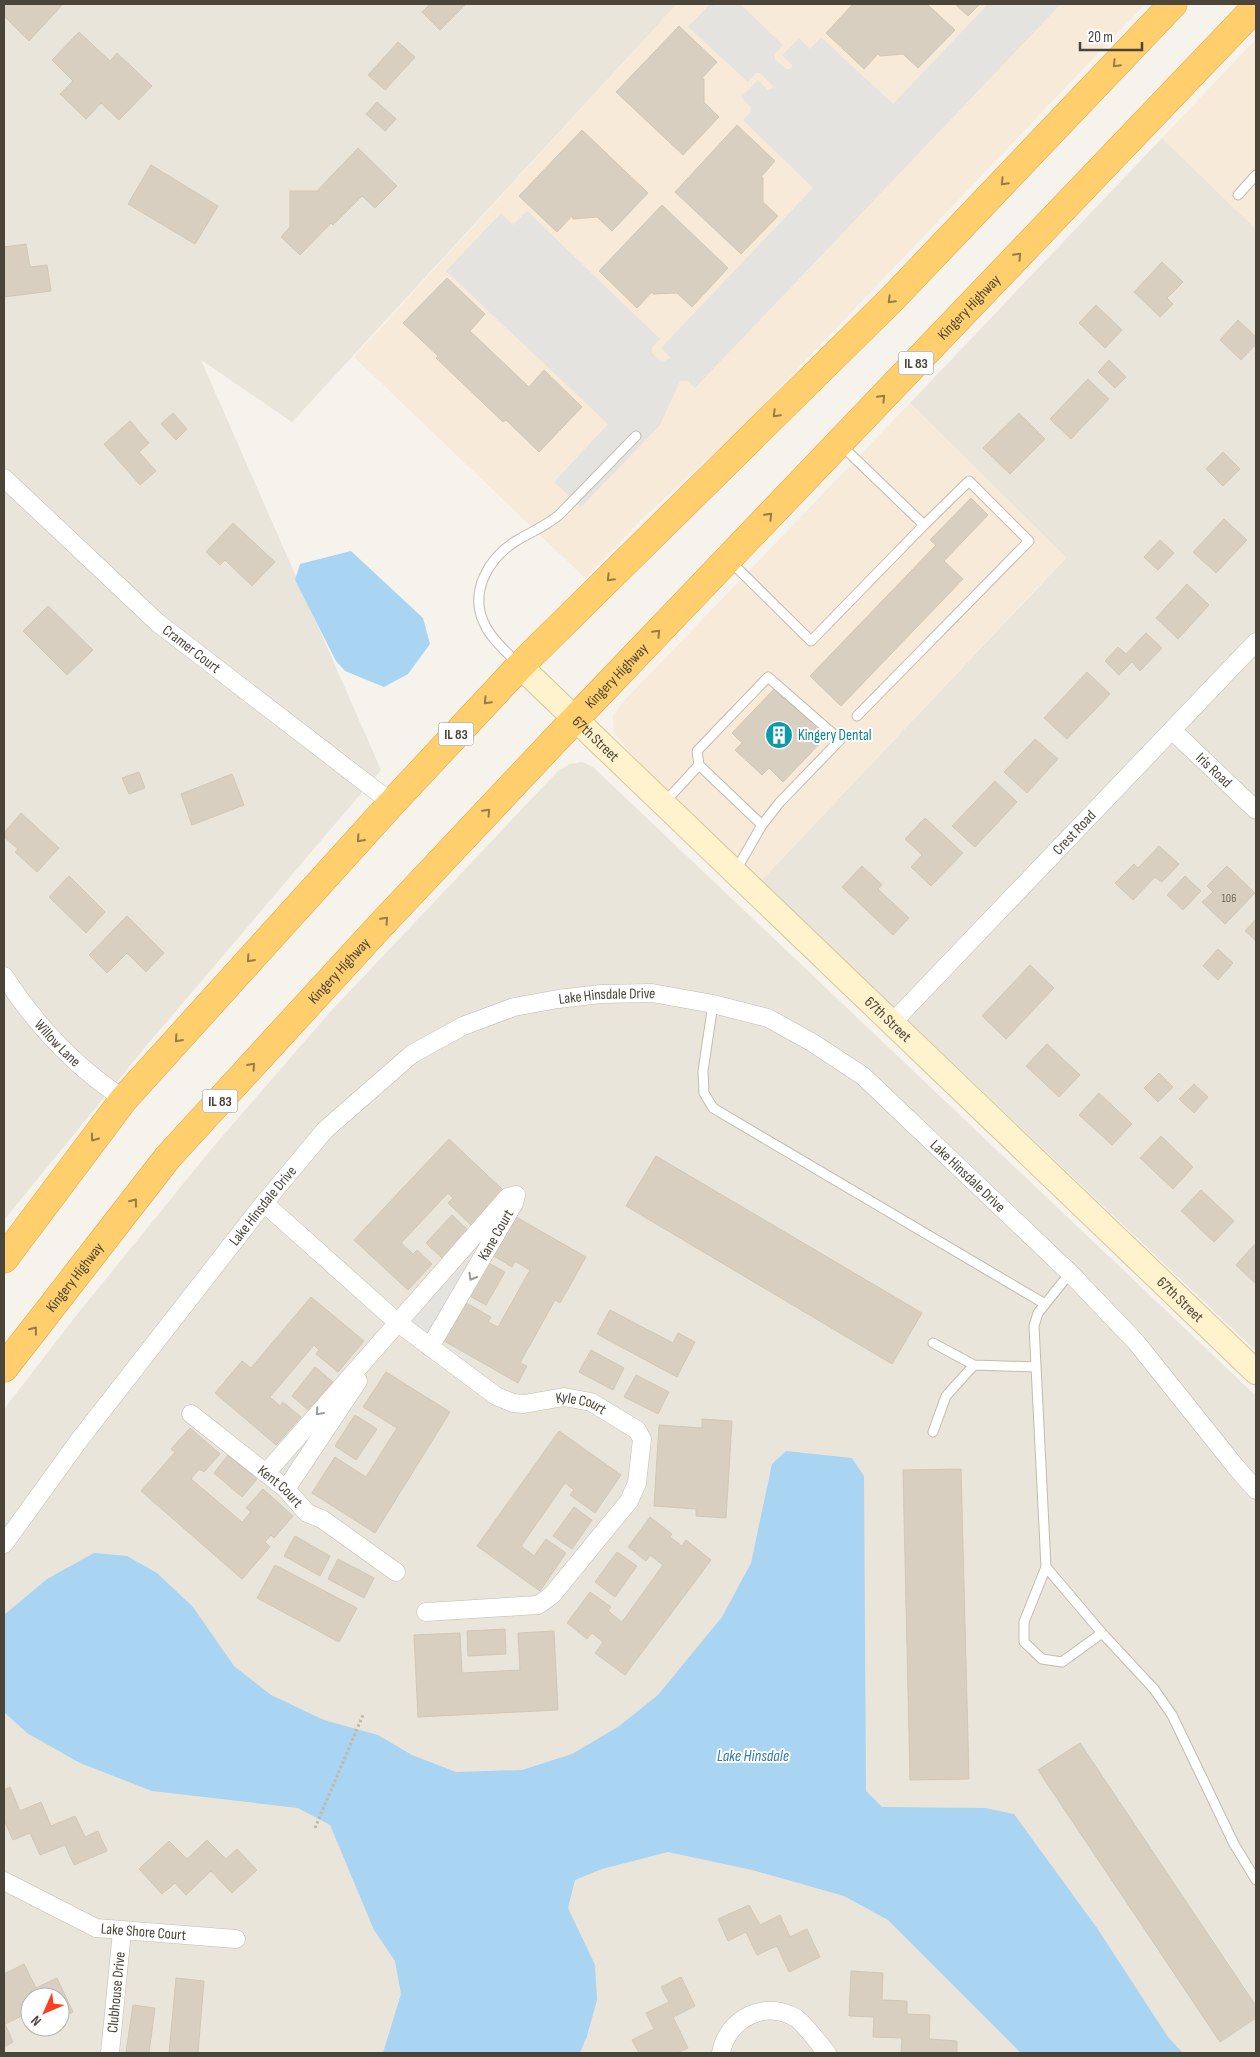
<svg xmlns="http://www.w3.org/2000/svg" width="1260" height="2057" viewBox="0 0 1260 2057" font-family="'Sofia Sans Condensed',sans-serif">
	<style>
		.residential { fill: #eae5da; fill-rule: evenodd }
		.commercial { fill: #f7ead8 }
		.parking { fill: #e5e3e0 }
		.water { fill: #a9d4f2 }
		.building { fill: #d8cfc1; stroke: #d3c7b4 }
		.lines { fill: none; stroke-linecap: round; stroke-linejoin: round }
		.lane-casing { stroke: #c2bbae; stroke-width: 11 }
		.street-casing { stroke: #c2bbae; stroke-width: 19 }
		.secondary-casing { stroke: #d6c79b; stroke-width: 26 }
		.highway-casing { stroke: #e0a43c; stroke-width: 29 }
		.path { stroke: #c4b79f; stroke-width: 3; stroke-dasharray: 2.5 2.5; stroke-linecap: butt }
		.lane { stroke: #fff; stroke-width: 9 }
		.street { stroke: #fff; stroke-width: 18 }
		.secondary { stroke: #fff3cd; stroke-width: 24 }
		.highway { stroke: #ffcf6e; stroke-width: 28 }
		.oneway { stroke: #937c4e }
		.oneway2 { stroke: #9c9892 }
		.labels { text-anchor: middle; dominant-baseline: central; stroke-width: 4; stroke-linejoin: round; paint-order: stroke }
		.number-label { font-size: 12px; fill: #6e675b }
		.shield { fill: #fff; stroke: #817c74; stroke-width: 1 }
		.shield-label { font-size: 14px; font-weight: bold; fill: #4b4439 }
		.street-label { font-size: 15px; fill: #4b4439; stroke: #fff }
		.culture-label { font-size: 15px; fill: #0d838f; stroke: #fff; text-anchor: start }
		.water-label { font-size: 16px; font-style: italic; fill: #2e7ab2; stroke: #fff }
	</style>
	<rect width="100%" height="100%" fill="#f6f3ec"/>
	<!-- residential -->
	<path class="residential" d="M4,4h673l-385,418 -91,-62 180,410 -239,281 -138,169z
		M1162,138l94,91v1122l-495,-470 305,-323 -156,-155z
		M582,762l11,5 663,629v657h-1252v-644l71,-92 138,-170 118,-136 227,-240 12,-7zM30,1997h30v30h-30z"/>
	<!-- commercial -->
	<path class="commercial" d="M677,4h468l-407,427 -98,90 -55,57 -231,-221z
		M1256,39v190l-94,-91z
		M910,403l156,154 -305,324 -126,-123 -21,-25 -1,-18 11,-14z"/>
	<!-- parking -->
	<path class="parking" d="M710,4l8,2 2,-2h20l43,41 -8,9v5l11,10h4l3,-3 -11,-11 17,-17 11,11 11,-12 72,67 95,-100h73l-366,384 -7,-7h-8l-20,44 -79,82 -27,-25 54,-58 -162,-153 55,-58 12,12 14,-14 133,128 -8,9v5l10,9 9,-4 -10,-10 152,-160 -70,-68 7,-7 1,-6 -10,-10 17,-17 10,10 5,-2v-2l-13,-13h-4l-8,9 -60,-55z
		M516,1195l-2,8 -84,144 -34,-25 -110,167 -20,-16 131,-151 111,-125z"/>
	<!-- water -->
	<path class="water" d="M351,551l72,67 7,26 -22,30 -24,13 -39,-16 -9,-10 -41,-81 5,-16z
		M786,1451l66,7 12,18 2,315 16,16 103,1 29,6 83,114 71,109 15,16h-162l-133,-133 -44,-24 -92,-26 -84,-18 -66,17 -27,11 -7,28 27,57 2,35 -10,36 -7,17h-197l18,-59 -6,-33 -21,-31 -44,-105 -32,-17 -146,-17 -72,-28 -53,-30 -23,-21v-97l43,-36 47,-26 33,3 30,17 36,34 41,59 37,29 53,25 54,15 34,20 44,17 66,-2 50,-16 46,-27 40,-32 64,-78 29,-54 21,-99z"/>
	<!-- building -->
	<path class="building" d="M4,4h59l-34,37 -25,-25z
		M430,4h36l-26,26 -18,-18z
		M853,4h74l28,26 -37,38 -15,-14 -23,2 -2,-2 -14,15 -38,-36z
		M955,4h25l-12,12z
		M679,26l38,36 -15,16 2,1v23l15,15 -36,38 -67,-63z
		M79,32l31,29 7,-8 35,33 -33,34 -18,-17 -15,16 -26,-25 13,-13 -21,-21z
		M398,42l17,15 -30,33 -17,-15z
		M377,102l19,17 -11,12 -19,-17z
		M737,125l38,36 -14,16 2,1v24l15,14 -37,38 -66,-62z
		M582,130l66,63 -36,38 -15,-14 -24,2 -1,-3 -15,16 -38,-36z
		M358,148l39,38 -22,22 -13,-12 -29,29 -2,-2 -31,32 -19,-18 9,-10v-36h27z
		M151,165l67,41 -23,38 -67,-40z
		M662,205l66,63 -36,39 -15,-14 -24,1 -1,-2 -15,16 -38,-37z
		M26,244l4,23 17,-2 4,26 -47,6v-50z
		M1162,262l21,20 -16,16 6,6 -13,13 -26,-25z
		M447,278l38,36 -15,17 59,56 15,-17 38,37 -43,45 -33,-32 -3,2 -67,-64 2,-2 -35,-33z
		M1096,305l26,25 -17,18 -26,-25z
		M1238,320l18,17v7l-15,16 -21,-20z
		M1109,360l17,17 -11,11 -17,-16z
		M1088,379l21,20 -38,40 -21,-20z
		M173,413l14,16 -11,11 -15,-16z
		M1019,413l26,26 -35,35 -27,-26z
		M130,421l19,22 -10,9 17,19 -16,14 -36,-41z
		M1223,452l17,17 -17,17 -17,-17z
		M971,498l17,17 -44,46 19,18 -122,127 -31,-30 126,-131 -6,-5z
		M1224,519l23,21 -31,33 -23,-21z
		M233,523l42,39 -23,24 -27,-26 -5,5 -14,-13z
		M1160,540l14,13 -16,17 -14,-13z
		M1187,584l22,21 -31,34 -22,-21z
		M48,606l45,44 -26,25 -44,-44z
		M1146,633l16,15 -22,23 -8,-9 -13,13 -14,-14 13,-14 8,7z
		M1087,672l23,22 -43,45 -23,-21z
		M775,688l51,49 -43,45 -14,-14 -7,7 -27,-25 7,-7 -10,-10z
		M1035,739l23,20 -31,34 -23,-21z
		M139,772l6,16 -16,6 -7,-16z
		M232,774l12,31 -52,20 -11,-31z
		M995,781l22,21 -42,45 -23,-21z
		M21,813l38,35 -22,24 -22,-20 3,-3 -14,-12v-4z
		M925,818l38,35 -32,33 -20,-19 11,-12 -17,-16z
		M1159,846l20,18 -17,18 -7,-5 -22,23 -18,-17 19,-19 4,4z
		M862,866l20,19 -4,4 31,29 -16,17 -51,-48z
		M1227,866l28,27 -30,31 -23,-22 11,-10 -6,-6z
		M69,876l36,36 -19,21 -37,-36z
		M1185,876l16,15 -18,19 -16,-15z
		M127,916l37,37 -18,19 -19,-19 -20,20 -18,-18z
		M1256,919v22l-11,-10z
		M1218,949l15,14 -15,17 -15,-14z
		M1030,965l24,23 -48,51 -24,-23z
		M1047,1044l33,31 -21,22 -33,-31z
		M1159,1073l14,14 -15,15 -14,-14z
		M1194,1084l14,13 -14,16 -15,-14z
		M1099,1093l33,31 -20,21 -33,-30z
		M1161,1136l32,31 -20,22 -33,-31z
		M449,1139l54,51 -32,35 -23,-22 5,-5 -5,-5 -47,50 12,11 4,-4 15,14 -24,26 -54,-50z
		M656,1156l266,157 -30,51 -266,-158z
		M1201,1190l33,31 -20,21 -33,-31z
		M452,1215l17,16 -26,28 -17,-16z
		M516,1217l70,40 -26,46 -5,-3 -35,63 7,3 -9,17 -74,-42 22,-38 25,14 -3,5 10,5 32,-57 -15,-9 -3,6 -18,-11z
		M1256,1243v41l-20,-19z
		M487,1262l18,10 -19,33 -18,-10z
		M311,1297l53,44 -26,31 -22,-18 3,-4 -5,-5 -44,52 10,9 3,-4 18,15 -25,28 -61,-52 27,-32 9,7z
		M610,1310l63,33 5,-10 17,9 -18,35 -80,-43z
		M591,1350l33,18 -11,22 -34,-18z
		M315,1367l18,15 -24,29 -17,-15z
		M386,1372l64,40 -75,121 -63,-40 23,-36 31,20 31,-49 -34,-21z
		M636,1375l33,17 -11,22 -34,-17z
		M355,1415l22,14 -21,31 -21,-14z
		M702,1419l30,2 -6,97 -30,-2v-7l-42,-3 5,-81 43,3z
		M190,1428l30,26 -16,18 -5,-3 -8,10 51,43 9,-10 -5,-4 17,-19 30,27 -19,22 -3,-3 -6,7 5,5 -28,32 -101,-88 34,-39 -4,-3z
		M559,1431l62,44 -26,38 -25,-18 4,-5 -9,-7 -44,63 13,10 12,-17 20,14 -26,38 -63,-45z
		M228,1455l29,24 -15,18 -28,-24z
		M961,1469l8,310 -59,1 -7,-310z
		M574,1507l18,13 -20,29 -19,-13z
		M650,1517l22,17 -2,3 12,9 4,-6 25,20 -86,115 -30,-22 8,-11 -11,-9 -5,6 -20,-16 23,-31 21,15 -3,4 14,11 41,-57 -13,-10 -4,6 -18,-14z
		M295,1536l35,20 -10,20 -36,-20z
		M617,1552l20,14 -22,31 -20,-15z
		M338,1559l36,19 -10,20 -36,-19z
		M275,1565l82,43 -18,34 -82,-44z
		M505,1629l1,25 -38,2 -1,-25z
		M554,1631l4,79 -140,7 -4,-82 46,-2 2,40 58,-3 -2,-37z
		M1080,1743l176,263v12l-36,24 -182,-272z
		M10,1787l10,24 21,-9 10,24 24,-10 10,21 13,-6 9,20 -33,14 -9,-20 -25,10 -10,-22 -17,7 -9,-20v-30z
		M207,1840l19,19 11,-10 20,21 -25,23 -21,-22 -25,24 -11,-12 -13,11 -23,-25 30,-28 18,18z
		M749,1905l11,20 20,-10 10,22 17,-8 13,28 -31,15 -12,-26 -20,9 -11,-23 -18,9 -10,-22z
		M24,1964l12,24 21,-10 16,34 -13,6v-21h-30v15l-25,12 8,18 -9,5v-73z
		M851,1971l32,2 -1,27 25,1v13l23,1 -1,24 28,2v12h-56l1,-15 -29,-1 1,-20 -25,-1z
		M681,1977l14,29 -22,11 15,31 -11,5h-38l-7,-13 22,-11 -8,-16 23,-11 -8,-15z
		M176,1978l28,3 -6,72h-29z
		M133,2005l22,3 -6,45 -23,-1z"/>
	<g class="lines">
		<!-- lane casing -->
		<g class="lane-casing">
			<path id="lane" d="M1238,195l18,-20
				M730,561l81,80 113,-116 -83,-80
				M518,664c-12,-13 -27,-25 -34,-41 -15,-32 5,-65 32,-82 15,-9 30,-15 43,-26l77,-79
				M857,716l172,-175 -60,-60 -45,44
				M699,765l-2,-14 71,-74 72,63 -60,62 -18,23
				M664,803l35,-38 63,60 -26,45
				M713,1004l-10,67 1,22 9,15 332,196
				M1070,1273l-32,40 -4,13 12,241 56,66 52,56 18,26 62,129 22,36
				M933,1343l41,22 62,2
				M933,1432l13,-36 28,-31
				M1046,1567l-22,55v20l18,17 20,3 40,-29"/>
		</g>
		<!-- street casing -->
		<g class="street-casing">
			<g id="street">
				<path id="s1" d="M4,478l154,145 234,180"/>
				<path id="s2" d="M1172,730l84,80"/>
				<path id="s3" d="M4,976c32,49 71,91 120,123"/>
				<path id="s4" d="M891,1024l365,-382"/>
				<path id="s5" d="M264,1203l133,119 99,74 17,7 11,1 40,-7 27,5 46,28 5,9 -5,44 -8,18 -77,94 -14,10 -112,7"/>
				<path id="s6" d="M191,1414l95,75 21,24 15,6 74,53"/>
				<path d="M266,1473l242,-276 8,-2 -2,8 -84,144"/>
				<path d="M286,1489l72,-108"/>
				<path id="s7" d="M4,1544l76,-105 184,-236 61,-73 87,-76 51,-28 51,-19 44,-8 43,-5 51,-1 61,11 55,14 45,25 50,33 207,197 66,69 99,124 21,24"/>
				<path id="s8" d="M4,1881l92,47 140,11"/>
				<path id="s9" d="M110,2053l12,-122"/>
				<path d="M721,2053c6,-34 44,-54 75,-35 10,7 23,26 31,35"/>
			</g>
		</g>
		<!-- secondary casing -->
		<g class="secondary-casing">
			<g id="secondary">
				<path id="s10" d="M520,666l736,706"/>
			</g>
		</g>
		<!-- highway casing -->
		<g class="highway-casing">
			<g id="highway">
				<path d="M4,1259l120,-160 268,-296 128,-137 372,-367 281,-295"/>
				<path id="s11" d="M4,1368l164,-211 212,-231 195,-207 681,-712"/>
			</g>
		</g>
		<!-- path -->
		<path class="path" d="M315,1828l48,-113"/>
		<!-- lane -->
		<use href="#lane" class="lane"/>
		<!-- street -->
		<use href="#street" class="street"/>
		<!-- secondary -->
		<use href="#secondary" class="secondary"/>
		<!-- highway -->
		<use href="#highway" class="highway"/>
	</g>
	<!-- one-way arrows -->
	<defs><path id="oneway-chevron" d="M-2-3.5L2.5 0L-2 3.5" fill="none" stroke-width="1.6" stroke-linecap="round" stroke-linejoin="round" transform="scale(1.25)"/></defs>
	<g class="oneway">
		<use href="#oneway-chevron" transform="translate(1116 64) rotate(134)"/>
		<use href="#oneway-chevron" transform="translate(1004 182) rotate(134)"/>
		<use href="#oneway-chevron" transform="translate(1018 256) rotate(-46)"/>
		<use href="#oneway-chevron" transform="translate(891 300) rotate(135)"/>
		<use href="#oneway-chevron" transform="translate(882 398) rotate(-46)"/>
		<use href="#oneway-chevron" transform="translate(776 414) rotate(135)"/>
		<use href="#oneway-chevron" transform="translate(769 516) rotate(-46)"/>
		<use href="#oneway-chevron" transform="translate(610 578) rotate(135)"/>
		<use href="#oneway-chevron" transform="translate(657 633) rotate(-46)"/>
		<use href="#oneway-chevron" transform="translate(487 701) rotate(133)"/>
		<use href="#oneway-chevron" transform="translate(487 812) rotate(-47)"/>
		<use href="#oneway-chevron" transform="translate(360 839) rotate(132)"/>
		<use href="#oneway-chevron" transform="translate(385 920) rotate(-47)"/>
		<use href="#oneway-chevron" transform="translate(250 959) rotate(132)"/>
		<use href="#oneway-chevron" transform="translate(178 1039) rotate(132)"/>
		<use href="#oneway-chevron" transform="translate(252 1066) rotate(-48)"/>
		<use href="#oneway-chevron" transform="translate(94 1138) rotate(126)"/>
		<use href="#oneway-chevron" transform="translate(134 1202) rotate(-52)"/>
		<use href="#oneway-chevron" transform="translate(34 1330) rotate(-52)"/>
	</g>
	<g class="oneway2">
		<use href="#oneway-chevron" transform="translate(472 1277) rotate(120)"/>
		<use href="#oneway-chevron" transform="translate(319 1412) rotate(131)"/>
	</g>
	<!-- icons -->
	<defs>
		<g id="building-disc" transform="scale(1.4375)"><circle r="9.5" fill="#0f9aa8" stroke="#fff"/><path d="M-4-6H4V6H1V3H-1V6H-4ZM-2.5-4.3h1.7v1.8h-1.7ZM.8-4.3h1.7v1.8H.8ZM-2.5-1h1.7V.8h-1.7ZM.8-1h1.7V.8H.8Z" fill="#fff"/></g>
	</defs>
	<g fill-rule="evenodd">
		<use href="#building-disc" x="779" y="735"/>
	</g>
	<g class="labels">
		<!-- number labels -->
		<g class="number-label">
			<text x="1229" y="898">106</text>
		</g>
		<!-- shield labels -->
		<g class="shield">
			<rect x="898.5" y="351.5" width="35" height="23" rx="4"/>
			<rect x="438.5" y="722.5" width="35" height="23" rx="4"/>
			<rect x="202.5" y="1089.5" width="35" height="23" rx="4"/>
		</g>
		<g class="shield-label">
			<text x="916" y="363">IL 83</text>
			<text x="456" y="734">IL 83</text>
			<text x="220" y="1101">IL 83</text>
		</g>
		<!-- street labels -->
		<g class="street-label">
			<text stroke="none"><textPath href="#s11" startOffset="1435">Kingery Highway</textPath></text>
			<text stroke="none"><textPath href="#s1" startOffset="254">Cramer Court</textPath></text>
			<text stroke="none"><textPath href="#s11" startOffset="925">Kingery Highway</textPath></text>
			<text stroke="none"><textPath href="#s10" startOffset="105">67th Street</textPath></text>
			<text stroke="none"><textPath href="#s2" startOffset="58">Iris Road</textPath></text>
			<text stroke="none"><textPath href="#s4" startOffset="265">Crest Road</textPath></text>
			<text stroke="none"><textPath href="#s11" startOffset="520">Kingery Highway</textPath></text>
			<text stroke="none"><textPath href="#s7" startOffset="846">Lake Hinsdale Drive</textPath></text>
			<text stroke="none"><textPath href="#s10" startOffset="510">67th Street</textPath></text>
			<text stroke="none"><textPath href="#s3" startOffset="86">Willow Lane</textPath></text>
			<text stroke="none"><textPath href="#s7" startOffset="1266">Lake Hinsdale Drive</textPath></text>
			<text stroke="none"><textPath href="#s7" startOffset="426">Lake Hinsdale Drive</textPath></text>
			<text transform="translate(496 1235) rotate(-60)">Kane Court</text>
			<text stroke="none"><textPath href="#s11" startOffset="115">Kingery Highway</textPath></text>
			<text stroke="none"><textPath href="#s10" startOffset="915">67th Street</textPath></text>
			<text stroke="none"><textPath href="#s5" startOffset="390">Kyle Court</textPath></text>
			<text stroke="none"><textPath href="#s6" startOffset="115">Kent Court</textPath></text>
			<text stroke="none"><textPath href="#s8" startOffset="151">Lake Shore Court</textPath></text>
			<text stroke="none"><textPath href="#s9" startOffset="61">Clubhouse Drive</textPath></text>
		</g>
		<!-- culture labels -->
		<g class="culture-label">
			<text x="798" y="735">Kingery Dental</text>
		</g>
		<!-- water labels -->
		<g class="water-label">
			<text x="753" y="1756">Lake Hinsdale</text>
		</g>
	</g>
	<!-- border -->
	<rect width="1260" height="2057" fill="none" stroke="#4b4439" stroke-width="10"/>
	<!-- north arrow -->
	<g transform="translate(45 2012) rotate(225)"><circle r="24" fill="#ffffff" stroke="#b7b4b0"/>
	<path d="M0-4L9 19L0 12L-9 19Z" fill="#fc3f1d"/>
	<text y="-8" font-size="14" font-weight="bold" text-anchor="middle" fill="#4b4439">N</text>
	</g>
	<!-- scale -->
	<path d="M1080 42v8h62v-8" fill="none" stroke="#4b4439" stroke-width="2.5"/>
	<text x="1088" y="42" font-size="15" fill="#4b4439" stroke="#ffffff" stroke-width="4" paint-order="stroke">20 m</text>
</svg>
